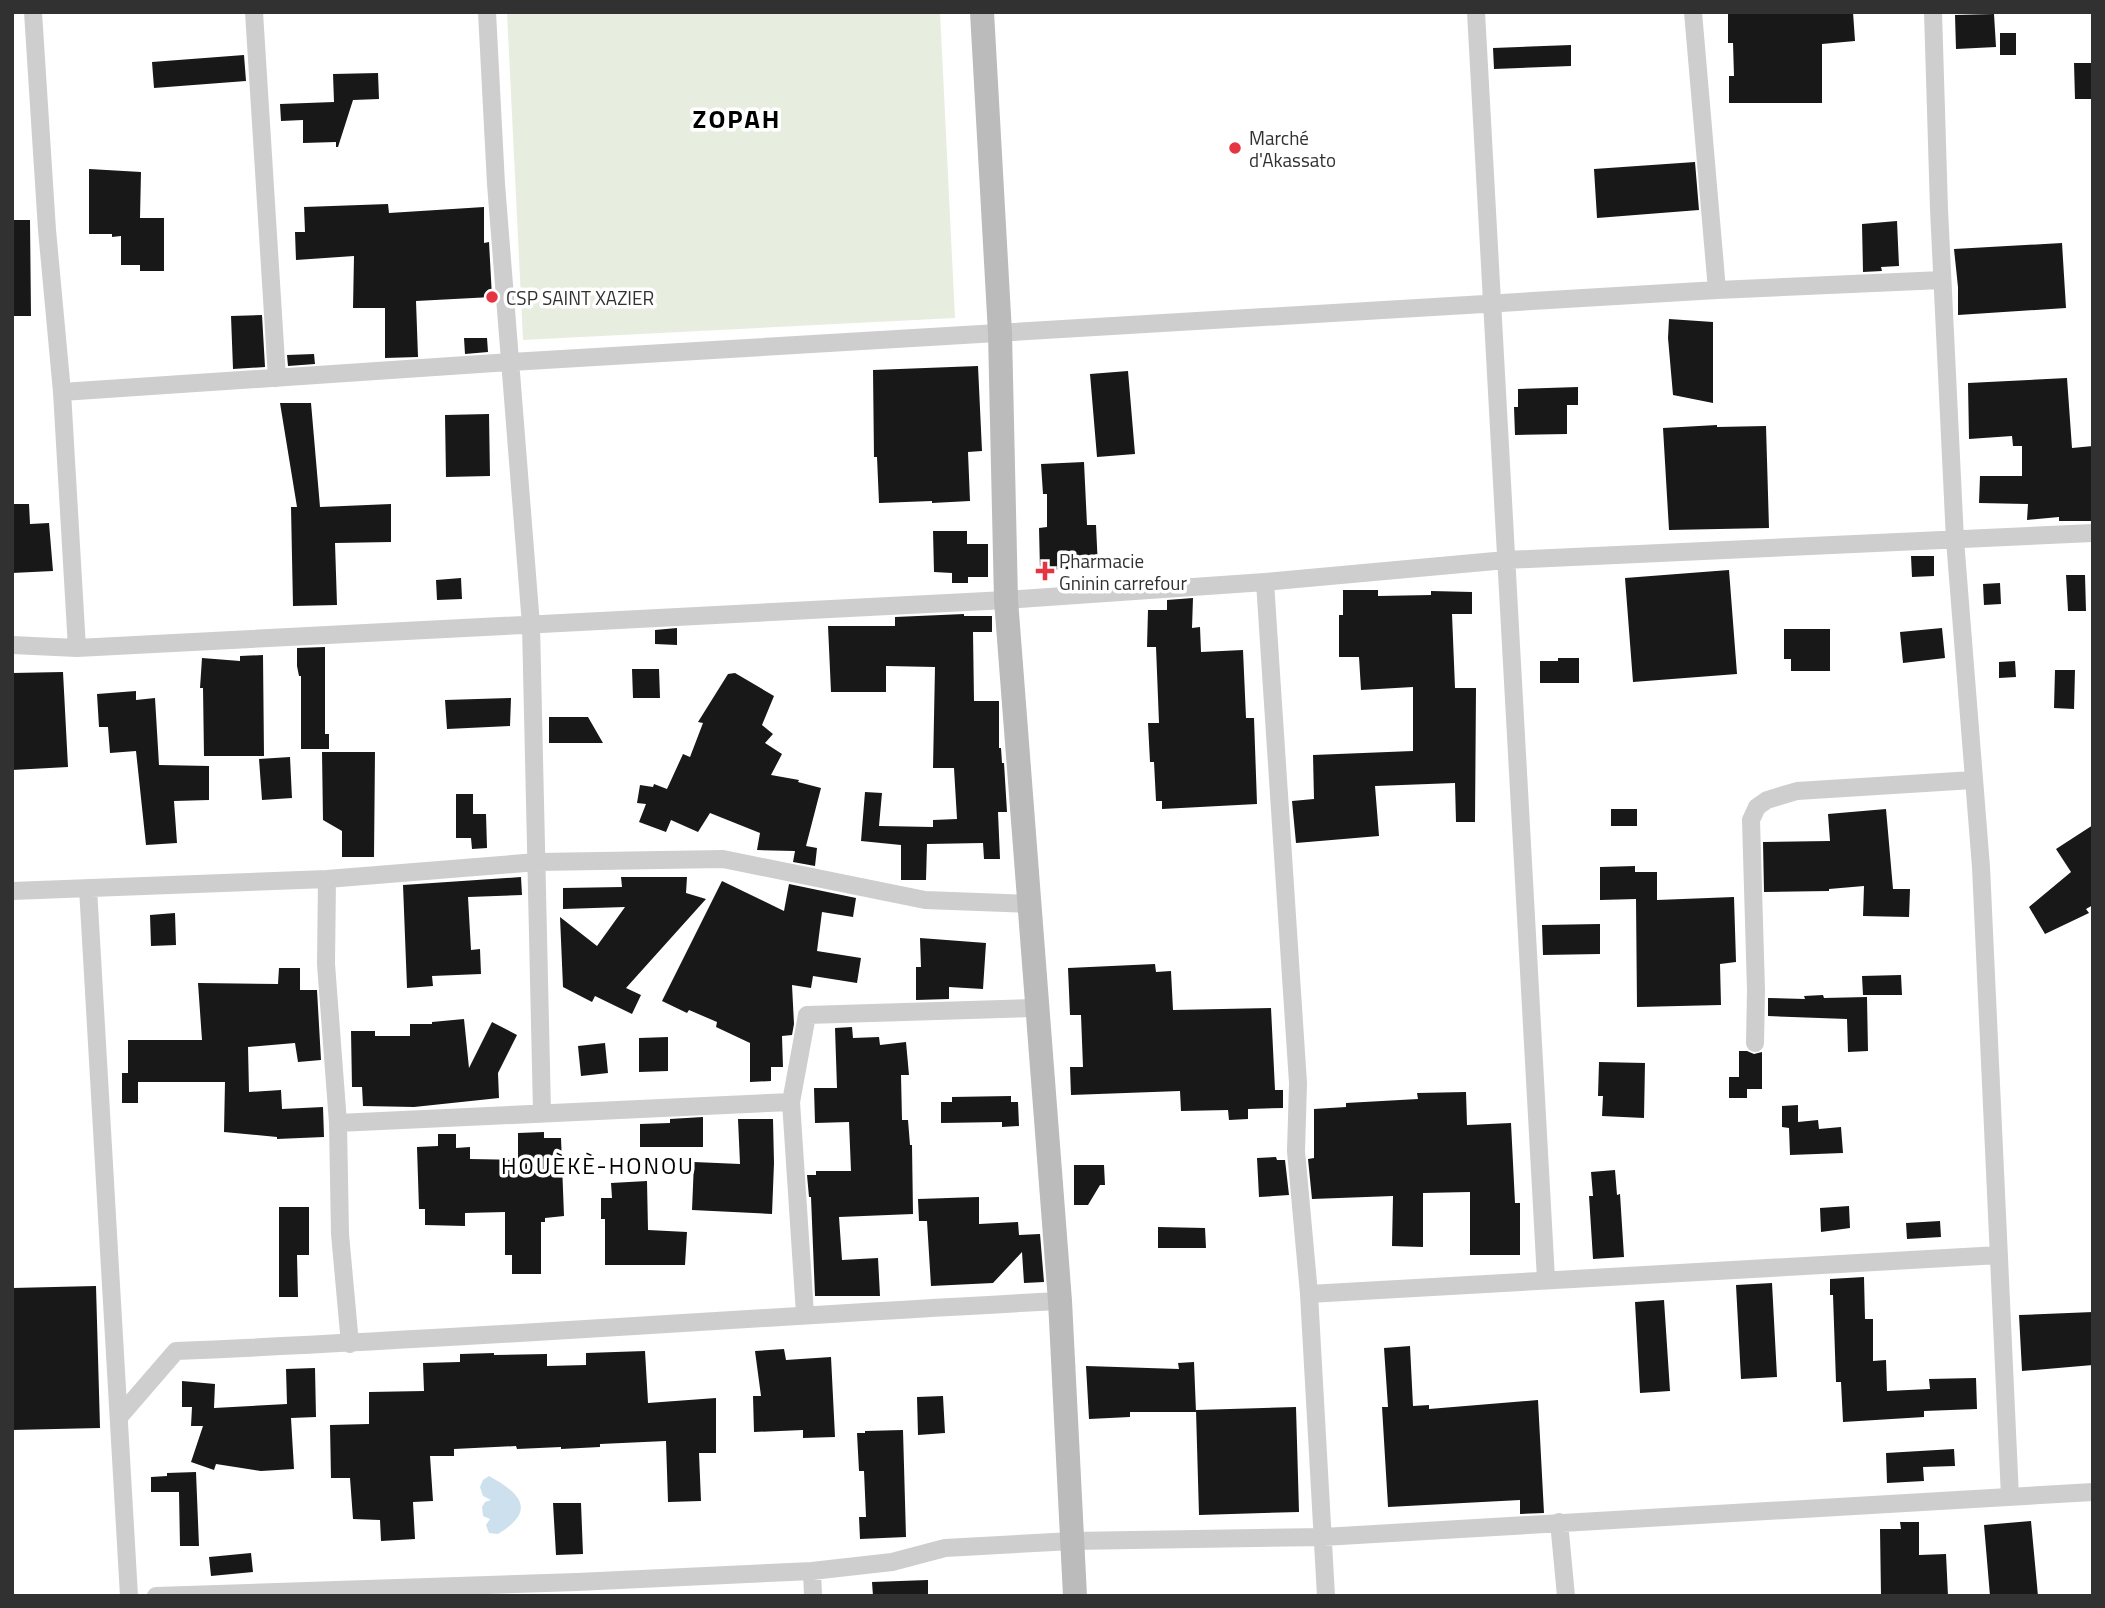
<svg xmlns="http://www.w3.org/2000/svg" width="2105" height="1608" viewBox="0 0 2105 1608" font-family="'Titillium Web',sans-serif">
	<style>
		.green { fill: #e7eedf }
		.water { fill: #cce0ed }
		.building { fill: #181818 }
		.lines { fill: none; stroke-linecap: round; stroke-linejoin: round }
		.street { stroke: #cecece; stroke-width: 18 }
		.secondary { stroke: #bbb; stroke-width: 24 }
		.poi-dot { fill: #e73443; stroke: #fff; stroke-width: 2.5 }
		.labels { text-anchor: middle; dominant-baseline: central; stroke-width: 7; stroke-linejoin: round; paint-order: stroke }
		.poi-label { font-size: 19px; fill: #313131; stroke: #fff; text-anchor: start }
		.quarter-label { font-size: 23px; letter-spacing: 2px; fill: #000; stroke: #fff }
		.district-label { font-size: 26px; font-weight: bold; letter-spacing: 2px; fill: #000; stroke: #fff }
	</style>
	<rect width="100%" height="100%" fill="#fff"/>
	<!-- green -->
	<path class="green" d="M507,12h433l15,306 -432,22z"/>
	<!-- water -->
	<path class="water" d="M489,1476c33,18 47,35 9,58l-9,-1 -3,-8 4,-6 -7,-3 -1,-9 3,-5 6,-2 -8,-4 -3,-9 3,-7z"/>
	<!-- building -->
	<path class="building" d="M1728,12h125l2,29 -33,3v59h-93v-27h5l-1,-33h-5z
		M1994,14l2,33 -40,2 -1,-34z
		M2000,33h16v22h-16z
		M1571,45v21l-77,3 -1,-21z
		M244,55l2,26 -92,7 -2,-26z
		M2074,63h19v36h-18z
		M378,73l1,26 -26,1 -15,47h-2v-5l-33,1v-23l-22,1 -1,-17 54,-2 -1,-28z
		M1695,162l4,48 -102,8 -3,-49z
		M89,169l52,3 -1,46h24v53h-24v-6h-19v-29l-9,1v-3h-23z
		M388,204l1,9 95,-6v36l5,-1 3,55 -76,4 2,56 -33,1v-50h-32l1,-52 -58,4 -1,-28h10l-1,-25z
		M12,220h18l1,96h-19z
		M1897,221l2,45 -18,1 1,4 -19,1 -1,-48z
		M2062,243l4,65 -108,7v-28l-4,-38z
		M262,315l3,52 -32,2 -2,-53z
		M1669,319l44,3v81l-40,-8 -5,-57z
		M464,338h23l1,14 -23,2z
		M314,354l1,10 -27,2 -1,-11z
		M978,366l4,85 -14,1 2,49 -38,2v-2l-53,2 -2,-46h-3l-1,-87z
		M1128,371l7,83 -38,3 -7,-83z
		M2067,378l5,70 21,-2v75h-34v-4l-32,3 1,-16 -49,-1 1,-27h42v-30h-9l-1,-10 -43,3 -1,-56z
		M1578,387v18h-11v29l-52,1 -1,-28h4v-18z
		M280,403h31l9,104 71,-3v38l-56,1 2,62 -44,1 -2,-99h6z
		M489,414l1,62 -44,1 -1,-62z
		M1717,425v2l49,-1 3,102 -100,2 -6,-102z
		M1084,462l3,63h9l2,43 -58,2 -1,-42 8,-1v-33h-4l-2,-30z
		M12,504h17l1,20 19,-1 4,48 -41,2z
		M933,531h34v13h21v33h-20v6h-16v-10l-18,-1z
		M1911,556h23v20l-22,1z
		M1729,570l8,104 -104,8 -8,-104z
		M2066,575h19l1,36h-18z
		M461,578l1,21 -25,1 -1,-20z
		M2000,583l1,21 -17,1 -1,-21z
		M1343,590h35v6l53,-1v-4l41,1v22h-20l3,74h21l-1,134h-19l-1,-39 -80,3 4,50 -83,7 -4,-42 22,-2 -1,-44 100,-4v-64l-52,3 -2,-33h-20v-42h4z
		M1193,598l-1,30 8,-1 1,25 42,-2 3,68h8l3,86 -95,5v-8h-6l-2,-39h-4l-2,-39h11l-3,-76h-9l1,-37h19v-10z
		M964,614v2h28v16h-19l1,69h25v47h2l1,15h2l3,49h-9l2,47h-16l-1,-16 -56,1 -1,36h-25v-35l-40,-4 4,-49 17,1 -3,33 54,1v-7l24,-1 -3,-51h-21l2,-101 -49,-1v26h-55l-3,-66h67v-9z
		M677,628v17l-22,-1v-14z
		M1942,628l3,30 -42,5 -3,-31z
		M1784,629h46v42h-39v-12h-7z
		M325,647v87h4v15h-28v-73h-2l-2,-10v-18z
		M263,655l1,101h-60l-1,-68h-3l2,-30 38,3v-5z
		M1558,658h21v25h-39v-22h18z
		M2015,661l1,16 -17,1v-16z
		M632,669h27l1,29h-27z
		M2055,670h20l-1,39 -20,-1z
		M63,672l5,95 -56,3v-97z
		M735,673l39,23 -12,29 11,9 -8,9 17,11 -11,21 28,5 -1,2 23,6 -15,58 11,2 -2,18 -22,-4 2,-11 -38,-1 3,-17 -50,-20 -12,19 -27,-12 -5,12 -27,-10 7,-18 -9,-1 3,-18 13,2 1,-3 13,5 16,-35 7,3 13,-34 -5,-1 30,-48z
		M136,691v9l19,-2 4,67 50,1v34l-35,1 3,42 -31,2 -10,-94 -26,2 -2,-26h-9l-2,-33z
		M511,698l-1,28 -63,3 -2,-29z
		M549,717h39l15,26h-54z
		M322,752h53l-1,105h-32v-26l-19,-11z
		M290,757l2,41 -30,2 -3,-41z
		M456,794h17v20h13l1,34 -15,1 -1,-11h-15z
		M1611,809h26v17h-26z
		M1886,809l7,80h17l-1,28 -46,-1 1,-30 -35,3v2l-65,1 -1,-50 67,-1 -2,-27z
		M2093,825v80l-7,4 3,4 -44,21 -16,-27 42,-35 -15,-23z
		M1635,866v6h22v28l77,-3 2,65 -16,2 1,41 -84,2 -1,-108 -36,1v-33z
		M521,877l1,18 -54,2 3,53 9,-1 1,25 -49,2 1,10 -26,2 -4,-103z
		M621,877h66l-1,16 20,6 -80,89 15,7 -9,19 -37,-18 -3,6 -29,-15 -3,-70 37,29 28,-39 -62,2v-21l59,-1z
		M722,881l62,30 5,-27 67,14 -3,19 -31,-5 -5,39 44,7 -4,25 -44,-7 -2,12 -19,-3 2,39 -2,11 -10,1 1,31h-12v14l-21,1v-39l-34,-16 1,-5 -28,-12 -2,3 -25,-12z
		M175,913l1,32 -25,1 -1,-31z
		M1600,924v30l-57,1 -1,-30z
		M920,938l66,5 -3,46 -34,-2v12l-33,1v-33h5z
		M1155,964l1,8 15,-1 2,39 98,-2 4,82h8v18l-35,1v10l-19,1 -1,-10 -47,1 -1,-20 -109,4 -1,-28h13l-2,-52h-11l-2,-47z
		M279,968h21v22h17l4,70 -23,2 -3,-19 -47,4 1,45 32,-2 1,19 41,-2 1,30 -47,2v-2l-53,-5 1,-50h-87v21h-16v-30h6v-33h74l-4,-57 80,1z
		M1901,975l1,20h-39l-1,-19z
		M1823,995l1,3 43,-1 1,54 -20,1 -1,-33 -79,-3v-18l37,1 -1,-3z
		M464,1019l5,49 23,-46 25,13 -19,38 1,25 -85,9 -51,-1 -1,-19h-10l-1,-56h24v5h35v-12h22v-2z
		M852,1027l1,11 26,-1 1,8 26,-3 3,33h-8l1,45h6l2,25h2l1,69 -74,3 3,43 36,-2 2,38h-65l-4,-99h-2l-2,-22h9v-4h35l-2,-49 -34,1 -1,-35h23l-2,-60z
		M668,1037v34l-29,1v-34z
		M605,1043l3,30 -27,3 -3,-30z
		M1739,1051h8l7,3 8,-2v37h-15v9h-18v-21h10z
		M1599,1062l46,1 -1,55 -42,-2 1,-20h-5z
		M1466,1092l1,33 44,-2 4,80h5v52h-50v-63l-47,1v54l-31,-1 1,-50 -81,3 -4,-40 6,-1v-49l32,-2v-4l72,-4 -1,-6z
		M1011,1096v6h7l1,24 -17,1v-5l-61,1v-21h11v-5z
		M1798,1105v17l20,-2 1,9 22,-2 2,26 -53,2 -1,-27 -7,-1v-21z
		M703,1117v30h-63v-23l30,-1v-4z
		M738,1119h35l1,44 -2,51 -80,-4 2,-48 46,2z
		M544,1132v6h17l3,78 -19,2v4h-4v52h-29v-19h-7v-43l-40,1v13l-40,-1v-16h-6l-2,-62 21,-1v-12h18v14l14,-1v12l48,1v-27z
		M1276,1157l1,3h8l4,35 -30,2 -2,-39z
		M1074,1165h30l1,20h-5l-12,20h-14z
		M1615,1170l2,25 3,-1 4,63 -31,2 -4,-63h4l-2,-24z
		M647,1181l1,49 39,2 -2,33h-80v-46h-4v-21h11l-1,-15z
		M979,1197v27l39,-2 1,13 21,-1 4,48 -20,1 -2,-31 -29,31 -62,3 -4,-65h-8l-1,-22z
		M1849,1206l1,22 -29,4 -1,-24z
		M279,1207h30v48h-12l1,42h-19z
		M1940,1221l1,16 -34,2 -1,-16z
		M1158,1227l47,1 1,20h-48z
		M1864,1277l1,42h8v42l13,-1 1,31 43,-2 -1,-10 47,-1 1,31 -53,2v6l-81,5 -2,-40h-5l-3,-87h-3v-16z
		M1772,1283l5,94 -36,2 -5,-94z
		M96,1286l4,142 -88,2v-142z
		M1664,1300l6,91 -30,2 -5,-91z
		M2093,1312v53l-71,6 -3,-56z
		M1410,1346l3,60 16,-1v4l109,-9 6,113 -24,1v-14l-132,7 -6,-100h6l-4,-59z
		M784,1349l2,11 45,-3 4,80 -32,1v-8l-49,2 -1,-36h8l-6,-45z
		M645,1351l3,52 68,-5v55h-17l2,48 -33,1 -2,-61 -66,3v3l-39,2v-2l-44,2 -1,-3 -62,3v7h-24l3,45 -20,1 2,37 -34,2 -1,-21 -27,-1 -3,-41h-19l-1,-53 39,-1v-32l55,-1 -1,-28 37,-1v-8l34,-1v2l53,-1v12l39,-1v-12z
		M1194,1362l2,50h-66v5l-41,2 -3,-53 93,3 -1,-6z
		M315,1368l1,49 -25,1 3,51 -33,2 -45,-7 -2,6 -23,-8 12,-36h-12l1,-19h-10v-26l33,3 -1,24 73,-4 -1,-35z
		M943,1396l2,37 -27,2 -1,-38z
		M1296,1407l3,105 -100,3 -3,-105z
		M903,1430l3,107 -46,2 -1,-22h7l-2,-46h-5l-2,-38h8v-2z
		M1954,1449l1,17 -32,1 1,14 -37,2 -1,-30z
		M196,1472l3,74h-19l-1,-54h-28v-15l16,-1v-3z
		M553,1503h28l2,51 -27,1z
		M2031,1521l7,75h-48l-6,-71z
		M1900,1522h19v33l27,-1 2,42h-67l-1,-67h21z
		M251,1553l2,19 -42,4 -2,-19z
		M928,1580v16h-55l-1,-14z"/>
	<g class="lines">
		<!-- street -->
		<path class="street" d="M33,12l14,218 15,162 15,256
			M254,12l23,366
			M487,12l9,172 35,441 11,487
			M1476,12l70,1267
			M1693,12l24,278 225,-10
			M1933,12l6,197 16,331 26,327 29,630
			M62,392l449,-30 1206,-72
			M1265,582l33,501 -2,68 13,143 17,302
			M12,645l65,3 929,-48 259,-18 241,-22 587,-27
			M327,879l-1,85 12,159 2,111 10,110
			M88,888l41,708
			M12,891l315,-12 210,-17 186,-3 202,41 105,4
			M1755,1043l1,-53 -5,-170 6,-13 10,-7 30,-9 176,-11
			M338,1123l453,-21
			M1309,1294l690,-39
			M805,1314l-14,-212 16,-87 229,-7
			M119,1417l57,-66c295,-12 589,-35 884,-50
			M1559,1522l7,74
			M812,1571l1,25
			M156,1596l421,-14 235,-11 80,-9 53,-14 127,-7 251,-4 770,-45"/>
		<!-- secondary -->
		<path class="secondary" d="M982,12l18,321 6,267 54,701 15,295"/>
	</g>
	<!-- markers -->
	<g class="poi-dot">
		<circle cx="1235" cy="148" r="7"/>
		<circle cx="492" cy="297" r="7"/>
		<path d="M1041.5 560.5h7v7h7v7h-7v7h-7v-7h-7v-7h7z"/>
	</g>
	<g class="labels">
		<!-- poi labels -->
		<g class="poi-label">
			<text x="1249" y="137">Marché<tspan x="1249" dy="22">d'Akassato</tspan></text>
			<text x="506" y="297">CSP SAINT XAZIER</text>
			<text x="1059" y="560">Pharmacie<tspan x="1059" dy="22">Gninin carrefour</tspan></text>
		</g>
		<!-- quarter labels -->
		<g class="quarter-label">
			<text x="598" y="1165">HOUÈKÈ-HONOU</text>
		</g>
		<!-- district labels -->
		<g class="district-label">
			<text x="737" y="118">ZOPAH</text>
		</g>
	</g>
	<!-- border -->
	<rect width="2105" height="1608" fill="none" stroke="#313131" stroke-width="28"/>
</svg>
